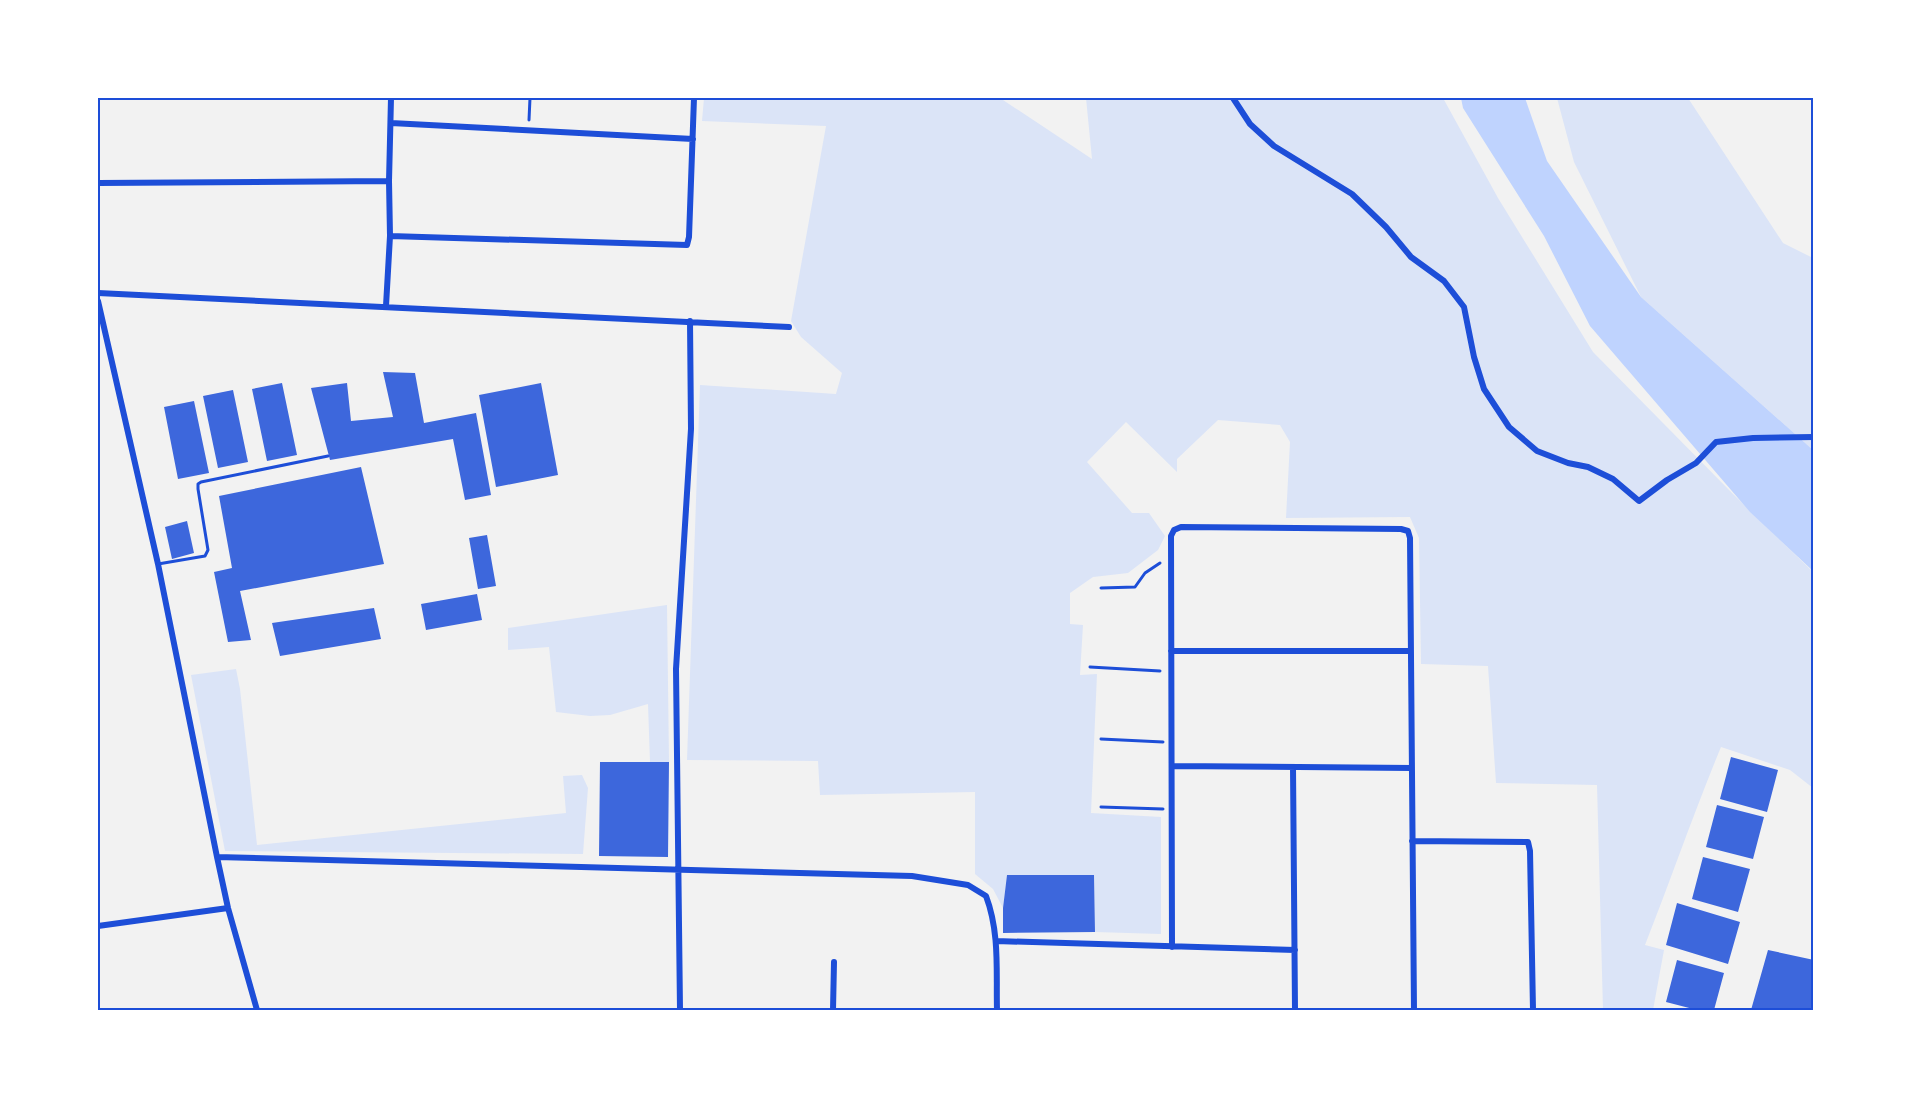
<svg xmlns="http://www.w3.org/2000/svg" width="1911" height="1108" viewBox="0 0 1911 1108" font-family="Karla,sans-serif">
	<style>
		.green { fill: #dbe4f7 }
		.water { fill: #bfd3fe }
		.building { fill: #3d67dc }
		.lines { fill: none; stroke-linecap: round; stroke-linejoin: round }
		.path { stroke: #1d4ed8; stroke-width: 3 }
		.service { stroke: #1d4ed8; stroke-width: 3 }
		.minor { stroke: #1d4ed8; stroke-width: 6 }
		.neatline { fill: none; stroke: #1d4ed8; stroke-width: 2 }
	</style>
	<rect width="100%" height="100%" fill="#f2f2f2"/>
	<!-- green -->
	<path class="green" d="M704,98h296l92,61 -6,-61h357l55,100 95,154 140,142 80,78v216l-23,-18 -69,-23c-27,65 -50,132 -76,198l19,5 -11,60h-50l-6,-225 -101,-2 -8,-117 -67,-2 -2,-126 -9,-21 -124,1 4,-76 -10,-17 -62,-5 -41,39v13l-51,-50 -39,40 45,51h17l16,23 -7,14 -30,23 -35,4 -23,16v31l13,1 -3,50 17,-1 -6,139 70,4v117l-66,-2 -1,-57h-87l-4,33 -10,-19 -18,-15v-82l-155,3 -2,-34 -131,-1 13,-375 136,9 6,-21 -41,-36 -10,-16 35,-195 -124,-5z
		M1557,98h131l95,145 30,15v192l-172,-153 -67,-135z
		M667,605l2,157h-19l-2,-58 -38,11 -20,1 -34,-4 -7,-65 -41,3v-22z
		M236,669l4,20 17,156 309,-32 -3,-37 19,-1 6,13 -5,66 -358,-3 -34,-176z"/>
	<!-- water -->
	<path class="water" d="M1461,98h64l22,63 94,136 172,153v121l-63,-59 -160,-186 -46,-90 -81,-128z"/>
	<!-- building -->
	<path class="building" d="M383,372l32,1 9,50 52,-10 15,82 -26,5 -12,-61 -123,21 -19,-72 36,-5 4,38 42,-4z
		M282,383l15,72 -30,6 -15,-72z
		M541,383l17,92 -62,12 -17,-92z
		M233,390l15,72 -30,6 -15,-72z
		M194,401l15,72 -31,6 -14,-72z
		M361,467l23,97 -144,27 11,49 -23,2 -14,-70 18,-4 -13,-72z
		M187,521l7,32 -22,6 -7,-32z
		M487,535l9,51 -18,3 -9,-51z
		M477,594l5,26 -56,10 -5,-26z
		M374,608l7,31 -101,17 -8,-33z
		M1731,757l47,13 -11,42 -47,-13z
		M600,762h69l-1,95 -69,-1z
		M1717,805l47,12 -11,42 -47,-12z
		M1703,857l47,12 -12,43 -46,-13z
		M1007,875h87l1,57 -92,1v-25z
		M1677,903l63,19 -12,42 -62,-19z
		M1768,950l46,10v50h-63z
		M1677,960l47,13 -10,37h-17l-31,-8z"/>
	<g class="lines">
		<!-- path -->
		<path class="path" d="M529,120l1,-22
			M1101,588l34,-1 10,-14 15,-10
			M1090,667l70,4
			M1101,739l62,3
			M1101,807l62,2"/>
		<!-- service -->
		<path class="service" d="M158,564l47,-8 3,-6 -10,-61v-5l3,-2 127,-26"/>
		<!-- minor -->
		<path class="minor" d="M1233,98l17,26 24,22 78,48 34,33 25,30 33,24 20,26 10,50 10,32 25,38 28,24 31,12 20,4 25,12 26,22 28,-21 29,-17 20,-21 37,-4 61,-1
			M391,123l302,16
			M98,183l291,-2
			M390,236l297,9 2,-8 5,-139
			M98,293l691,34
			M98,301l60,263 59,293 11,51 29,102
			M386,306l4,-70 -1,-55 2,-83
			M1171,651h239
			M1172,766l240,2
			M1293,767l2,243
			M1412,841l116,1 2,9 3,159
			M217,857l695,19 56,9 18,11c14,37 10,76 11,114
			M98,926l130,-18
			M996,941l299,9
			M1172,947l-1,-411 3,-6 7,-3 220,2 7,2 2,7 4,472
			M680,1010l-4,-341 15,-240 -1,-108
			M833,1010l1,-48"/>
	</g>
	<!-- border -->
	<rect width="1911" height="1108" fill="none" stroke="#ffffff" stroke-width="198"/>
	<rect x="99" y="99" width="1713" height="910" class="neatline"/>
</svg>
